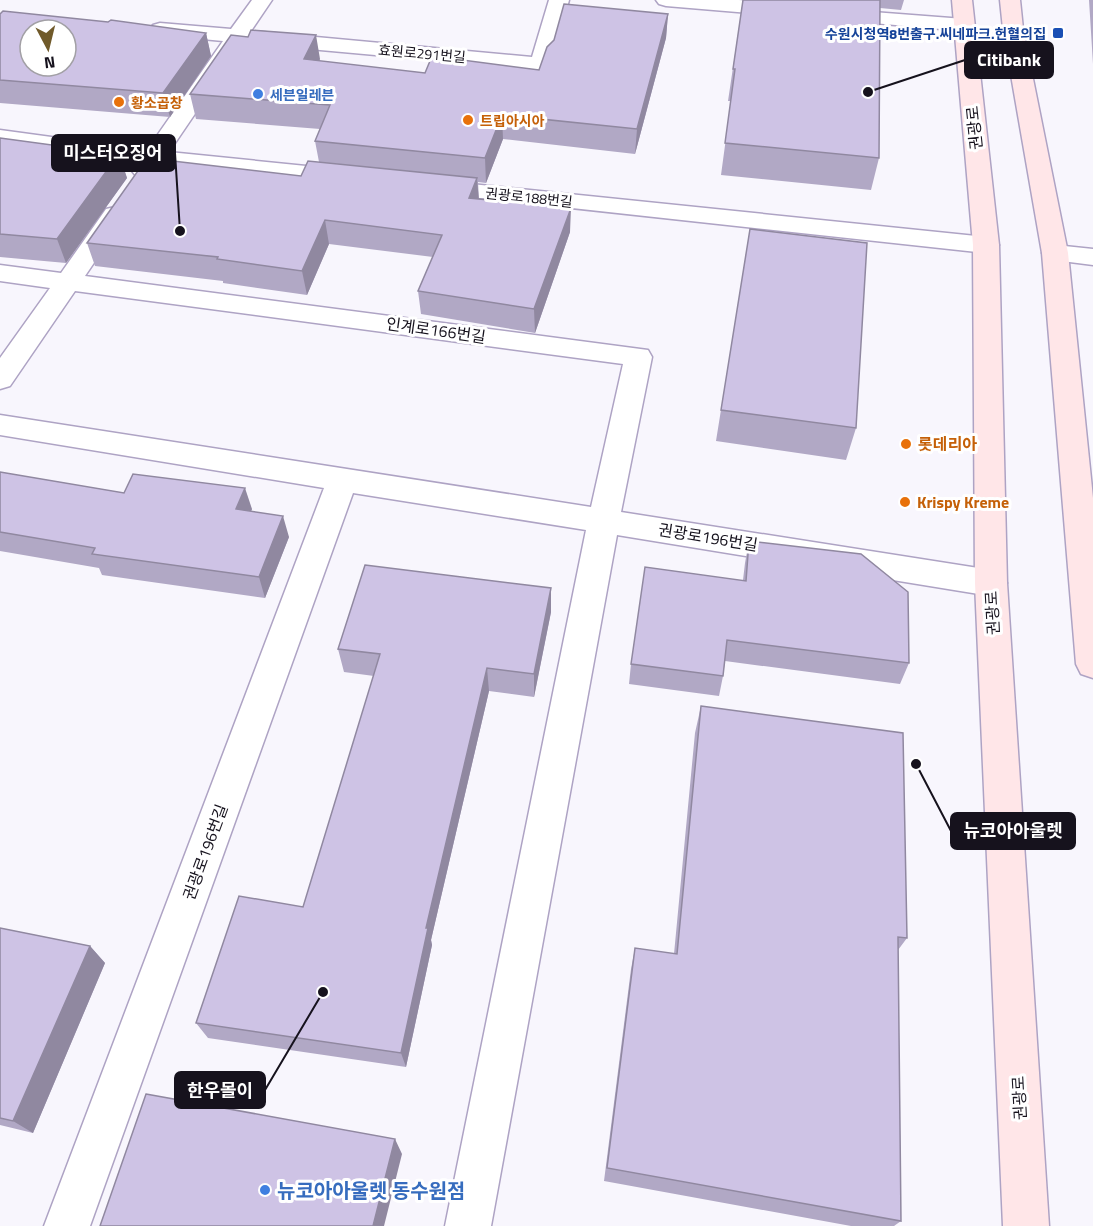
<svg xmlns="http://www.w3.org/2000/svg" width="1093" height="1226" viewBox="0 0 1093 1226" font-family="'Titillium Web','Noto Sans KR',sans-serif">
	<style>
		.lines { fill: none; stroke-linecap: round; stroke-linejoin: round }
		.street-casing { stroke: #aea3c4; stroke-width: 3 }
		.secondary-casing { stroke: #aea3c4; stroke-width: 3 }
		.street { fill: #fff; fill-rule: evenodd }
		.secondary { fill: #ffe6e8; fill-rule: evenodd }
		.wall { fill: #b1a8c5 }
		.shaded-wall { fill: #9088a0 }
		.building { fill: #cec3e5; stroke: #9088a0; stroke-width: 1.5; fill-rule: evenodd }
		.transit-dot { fill: #1a4fb4; stroke: #fff; stroke-width: 2 }
		.shop-dot { fill: #3f7fe0; stroke: #fff; stroke-width: 2 }
		.food-dot { fill: #e8710a; stroke: #fff; stroke-width: 2 }
		.labels { text-anchor: middle; dominant-baseline: central; stroke-width: 6; stroke-linejoin: round; paint-order: stroke }
		.far-transit-label { font-size: 14px; font-weight: bold; fill: #164399; stroke: #fff; text-anchor: end }
		.far-street-label { font-size: 14px; fill: #16121d; stroke: #fff }
		.far-shop-label { font-size: 14px; font-weight: bold; fill: #366cbe; stroke: #fff; text-anchor: start }
		.far-food-label { font-size: 14px; font-weight: bold; fill: #c56008; stroke: #fff; text-anchor: start }
		.street-label { font-size: 16px; fill: #16121d; stroke: #fff }
		.food-label { font-size: 16px; font-weight: bold; fill: #c56008; stroke: #fff; text-anchor: start }
		.near-shop-label { font-size: 20px; font-weight: bold; fill: #366cbe; stroke: #fff; text-anchor: start }
		.leader { fill: none; stroke: #16121d; stroke-width: 2 }
		.callout-dot { fill: #16121d; stroke: #fff; stroke-width: 2 }
		.callout { fill: #16121d; stroke: #16121d; stroke-width: 2 }
		.callout-label { font-size: 18px; text-anchor: middle; font-weight: bold; fill: #fff }
	</style>
	<rect width="100%" height="100%" fill="#f8f6fd"/>
	<g class="lines">
		<!-- street casing -->
		<g class="street-casing">
			<path id="street" d="M252,0h20l-21,31 281,26 17,-57h20l-17,64 -3,5 -8,1 -298,-27 -74,109 177,18 8,2 4,5 -4,5 -8,2 -186,-19 -8,11 -8,2 -8,-2 -4,-5 6,-8 -138,-19v-14l147,20 76,-109 -63,-6 -7,-2 -3,-4 3,-4 7,-2 71,6z
				M656,0h83l46,4 7,2 3,4 -3,4 -7,2 -119,-10 -7,-2z
				M834,9l130,10 7,2 3,4 -3,4 -7,2 -137,-12 -3,-4 3,-4z
				M433,180l553,57 9,2 4,6 -4,6 -9,2 -562,-61 -3,-5 3,-5z
				M115,207l9,2 3,5 -42,62 563,74 4,7 -31,155 370,58 11,4 5,9 -5,9 -11,4 -374,-61 -126,691h-46l141,-696 -233,-37 -263,733h-46l280,-738 -324,-53v-20l591,92 32,-143 -548,-73 -65,95 -10,3v-31l50,-70 -50,-7v-16l61,8 45,-64z
				M1055,245l38,4v16l-47,-6 -4,-6 4,-6z"/>
		</g>
		<!-- secondary casing -->
		<g class="secondary-casing">
			<path id="secondary" d="M952,0h20l27,245 8,338 42,643h-46l-28,-643 -2,-338z
				M1000,0h20l3,29 45,224 25,245v180l-12,-4 -5,-10 -34,-411 -39,-224z"/>
		</g>
		<!-- street -->
		<use href="#street" class="street"/>
		<!-- secondary -->
		<use href="#secondary" class="secondary"/>
	</g>
	<!-- wall -->
	<path class="wall" d="M743,0h161l-3,10 -21,-2 -1,150 -8,32 -150,-15 10,-74h-3z
		M1089,0h4v64z
		M0,14l206,19 5,23 -41,61 -170,-14z
		M668,14l-2,24 -31,116 -132,-15 -17,44 -8,-1 1,17 91,33 -35,101 -114,-19 -3,-23 15,-34 -104,-13 -22,51 -84,-12v-2l-128,-15 -8,-23 214,-67 18,-14 -4,-21 5,-12 -124,-10 -6,-25 130,-35 -1,2 106,12 114,-3z
		M0,138l119,16 8,24 -61,85 -66,-6z
		M750,229l106,199 -10,32 -130,-19z
		M0,472l124,21 128,16 -1,2 38,26 -24,61 -163,-23 -3,-7 -99,-17z
		M749,541l160,122 -9,21 -175,-23 -2,15 -4,20 -90,-12 2,-20 112,-84 2,-17z
		M551,588v24l-17,85 -45,-6 -58,249 1,5 -26,122 -198,-29 -12,-15 107,-116 71,-231 -30,-4 -6,-23z
		M701,706l206,232 -9,12 3,271 -7,5h-43l-247,-45 27,-212 4,-21 39,6 21,-221z
		M0,928l90,18 15,17 -72,170 -33,-8z"/>
	<!-- shaded-wall -->
	<path class="shaded-wall" d="M668,14l-2,24 -31,116 2,-25z
		M206,33l5,23 -41,61 -7,-24z
		M316,35l4,24 -12,25 -4,-25z
		M502,115l1,24 -17,44 -1,-25z
		M119,154l8,24 -61,85 -9,-24z
		M477,178l2,24 -10,-4z
		M571,208l-1,24 -35,101 -1,-24z
		M325,220l4,24 -22,51 -5,-24z
		M245,488l7,21 -9,21 -7,-21z
		M283,516l6,21 -24,61 -6,-21z
		M551,588v24l-17,85v-23z
		M487,668l2,23 -58,249 1,5 -26,122 -5,-14 25,-125z
		M90,946l15,17 -72,170 -20,-12z
		M395,1139l7,15 -18,72h-11z"/>
	<!-- building -->
	<path class="building" d="M743,0h137l-1,158 -154,-15 10,-74h-2z
		M564,4l104,10 -31,115 -135,-14 -17,43 -170,-17 15,-36 -140,-11 41,-59 17,2 3,-7 65,5 -12,24 121,14 7,-17 107,14 8,-23 7,-7z
		M3,11l105,11 3,-2 95,13 -43,60 -163,-13v-66zM30,30h36v36h-36z
		M0,138l119,16 -62,85 -57,-5z
		M147,158l154,18 7,-15 169,17 -8,20 102,10 -37,101 -116,-18 24,-56 -117,-15 -23,51 -85,-12 1,-2 -131,-14z
		M750,229l117,14 -11,185 -135,-18z
		M0,472l124,21 9,-19 112,14 -9,21 47,7 -24,61 -167,-23 3,-6 -95,-16z
		M749,541l112,13 47,38 1,71 -182,-23 -4,36 -92,-12 14,-97 101,14z
		M365,565l186,23 -17,86 -47,-6 -61,260h2l-27,125 -205,-30 43,-127 64,11 77,-253 -42,-5z
		M701,706l202,27 4,205 -9,-1 3,284 -294,-53 28,-220 42,6z
		M0,928l90,18 -77,175 -13,-3z
		M146,1094l249,45 -22,87h-273z"/>
	<!-- markers -->
	<rect class="transit-dot" x="1052" y="27" width="12" height="12" rx="3"/>
	<g class="shop-dot">
		<circle cx="258" cy="94" r="6"/>
		<circle cx="265" cy="1190" r="6"/>
	</g>
	<g class="food-dot">
		<circle cx="119" cy="102" r="6"/>
		<circle cx="468" cy="120" r="6"/>
		<circle cx="906" cy="444" r="6"/>
		<circle cx="905" cy="502" r="6"/>
	</g>
	<g class="labels">
		<!-- far-transit labels -->
		<g class="far-transit-label">
			<text x="1046" y="33">수원시청역8번출구.씨네파크.헌혈의집</text>
		</g>
		<!-- far-street labels -->
		<g class="far-street-label">
			<text transform="translate(422 53) rotate(5)">효원로291번길</text>
			<text transform="translate(529 197) rotate(6)">권광로188번길</text>
		</g>
		<!-- far-shop labels -->
		<g class="far-shop-label">
			<text x="270" y="94">세븐일레븐</text>
		</g>
		<!-- far-food labels -->
		<g class="far-food-label">
			<text x="131" y="102">황소곱창</text>
			<text x="480" y="120">트립아시아</text>
		</g>
		<!-- street labels -->
		<g class="street-label">
			<text transform="translate(974 128) rotate(-96)">권광로</text>
			<text transform="translate(436 330) rotate(8)">인계로166번길</text>
			<text transform="translate(708 537) rotate(9)">권광로196번길</text>
			<text transform="translate(992 613) rotate(-93)">권광로</text>
			<text transform="translate(205 852) rotate(-70)">권광로196번길</text>
			<text transform="translate(1019 1098) rotate(-93)">권광로</text>
		</g>
		<!-- food labels -->
		<g class="food-label">
			<text x="918" y="444">롯데리아</text>
			<text x="917" y="502">Krispy Kreme</text>
		</g>
		<!-- near-shop labels -->
		<g class="near-shop-label">
			<text x="277" y="1190">뉴코아아울렛 동수원점</text>
		</g>
	</g>
	<!-- callouts -->
	<path class="leader" d="M868 92L965 60M180 231L175 153M916 764L951 831M323 992L265 1090"/>
	<g class="callout-dot">
		<circle cx="868" cy="92" r="6"/>
		<circle cx="180" cy="231" r="6"/>
		<circle cx="916" cy="764" r="6"/>
		<circle cx="323" cy="992" r="6"/>
	</g>
	<g class="callout">
		<rect x="965" y="42" width="88" height="36" rx="6"/>
		<rect x="52" y="135" width="123" height="36" rx="6"/>
		<rect x="951" y="813" width="124" height="36" rx="6"/>
		<rect x="175" y="1072" width="90" height="36" rx="6"/>
	</g>
	<g class="callout-label">
		<text x="1009" y="66">Citibank</text>
		<text x="113" y="159">미스터오징어</text>
		<text x="1013" y="837">뉴코아아울렛</text>
		<text x="220" y="1097">한우몰이</text>
	</g>
	<!-- north arrow -->
	<g transform="translate(48 48) rotate(173)"><circle r="28" fill="#ffffff" stroke="#a2a0a5" stroke-width="1.5"/>
	<path d="M0-4.5L10 22L0 15L-10 22Z" fill="#705a2a"/>
	<text y="-9" font-size="16" font-weight="bold" text-anchor="middle" fill="#16121d">N</text>
	</g>
</svg>
